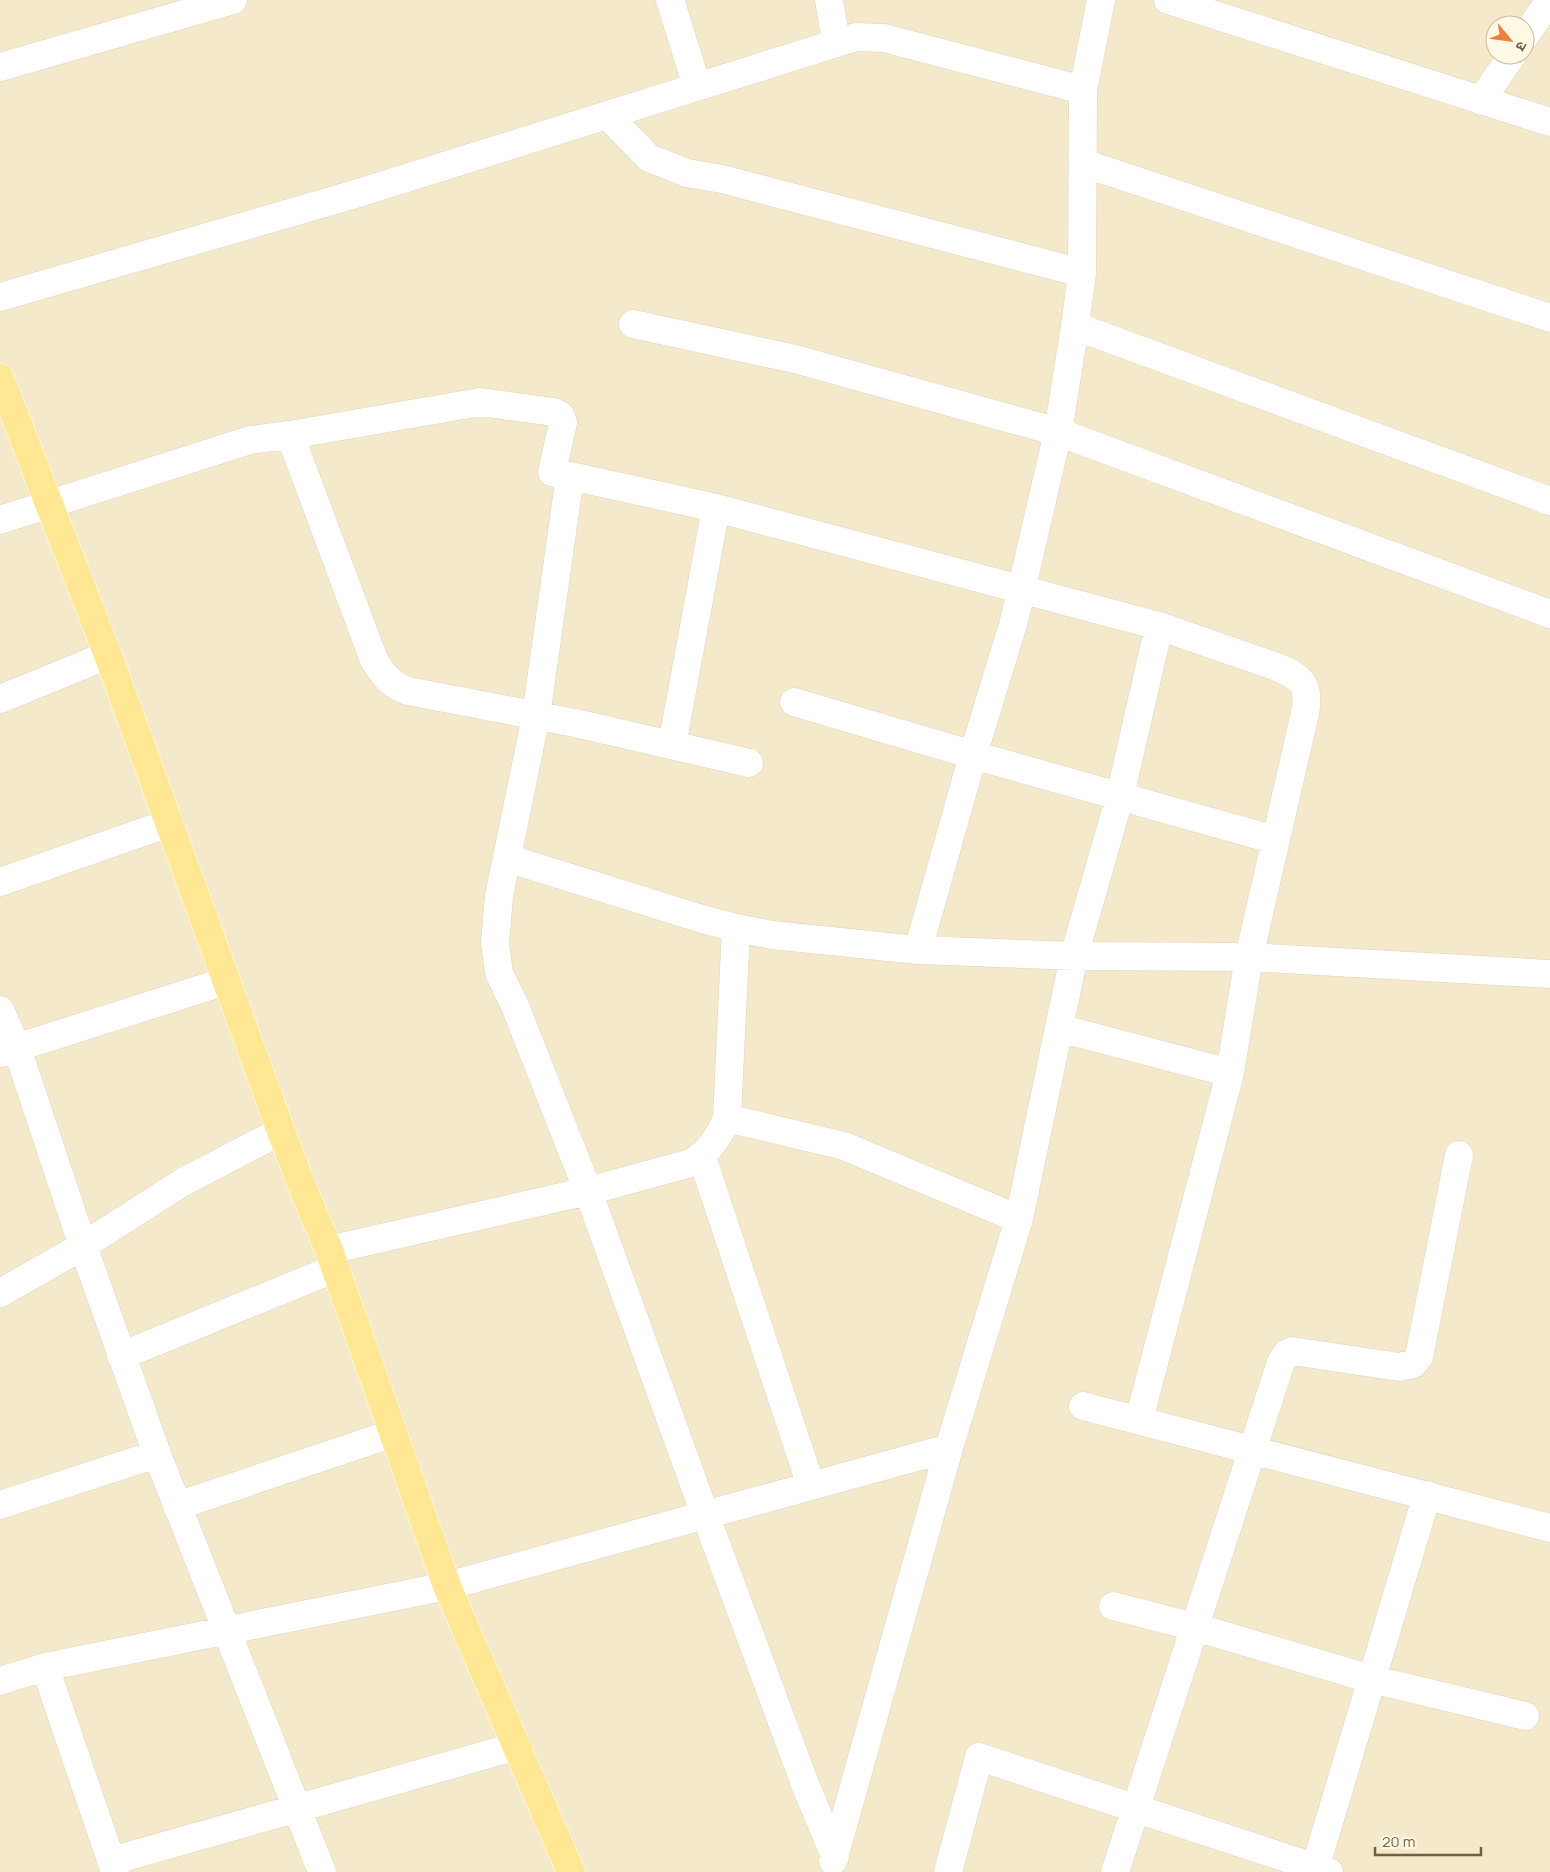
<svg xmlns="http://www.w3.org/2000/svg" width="1550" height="1872" viewBox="0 0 1550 1872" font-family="Manrope,'Noto Sans Devanagari',sans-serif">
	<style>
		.residential { fill: #f5e9cc; fill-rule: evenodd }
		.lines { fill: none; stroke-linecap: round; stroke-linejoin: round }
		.minor-casing { stroke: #e1d2ba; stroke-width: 29 }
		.major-casing { stroke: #fff; stroke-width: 29 }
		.minor { stroke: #fff; stroke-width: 28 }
		.major { stroke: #ffe793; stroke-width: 28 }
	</style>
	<rect width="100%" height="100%" fill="#fdf6de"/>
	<!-- residential -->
	<path class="residential" d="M0,0h1550v1872h-1550zM1495,25h30v30h-30z"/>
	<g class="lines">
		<!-- minor casing -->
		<g class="minor-casing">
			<path id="minor" d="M670,0l27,86
				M829,0l7,42
				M1168,0l382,122
				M1525,36l25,-36
				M0,67l233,-67
				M1481,101l31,-46
				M607,115l42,43 38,15 35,6 360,94
				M1083,163l467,155
				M0,297l352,-102 504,-158 28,1 199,52
				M633,324l162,35 263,73 17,-106 7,-53 1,-183 18,-90
				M1075,326l475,175
				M290,435l190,-33 74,10 6,3 3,8 -11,49 164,36 443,118 118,41c26,11 33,18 28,46l-56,244 -19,116 -91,347
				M570,476l-34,240 -37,180 -4,47 4,30 16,33 73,185 107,296 110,297 30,72
				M0,520l250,-80 40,-5 84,225c9,15 17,25 34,31l167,32 174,40
				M0,699l108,-44
				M794,702l179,53 302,85
				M672,745l44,-237
				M507,858l195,61 34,9 36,7 146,15 156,6 175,1 301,17
				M0,882l169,-59
				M918,950l55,-195 41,-134 44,-189 492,182
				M0,1010l17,38 66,198 74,208 165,418
				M1059,1028l171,45
				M0,1053l226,-72
				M727,1118l117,28 175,73
				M702,1157l109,329
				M329,1250l259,-59 103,-28c18,-11 28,-26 36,-45l9,-190
				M0,1293l83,-47 100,-64 98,-51
				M121,1356l215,-88
				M1083,1406l467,122
				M0,1505l157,-51
				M177,1506l217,-73
				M1113,1606l82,21 176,52 154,37
				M45,1667l70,205
				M0,1681l45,-14 402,-81 502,-138
				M111,1861l406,-115
				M833,1861l116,-413 70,-229 55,-263 46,-160 39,-170
				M948,1872l31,-115 350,115
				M1115,1872l166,-510 6,-9 5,-2 107,16 14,-3 6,-7 40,-202
				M1314,1872l113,-377"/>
		</g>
		<!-- major casing -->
		<g class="major-casing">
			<path id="major" d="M0,378l108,277 173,476 23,60 25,59 118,336 124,286"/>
		</g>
		<!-- minor -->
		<use href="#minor" class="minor"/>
		<!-- major -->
		<use href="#major" class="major"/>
	</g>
	<!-- north arrow -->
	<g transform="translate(1510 40) rotate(119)"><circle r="24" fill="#fff9e5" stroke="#c7bba5"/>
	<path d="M0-4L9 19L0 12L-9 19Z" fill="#ee7f3d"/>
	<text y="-8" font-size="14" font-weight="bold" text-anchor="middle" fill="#745d45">उ</text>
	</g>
	<!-- scale -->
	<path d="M1375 1847v8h106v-8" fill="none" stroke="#745d45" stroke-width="2.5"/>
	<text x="1382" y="1847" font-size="15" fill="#745d45" stroke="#fff9e5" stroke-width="4" paint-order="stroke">20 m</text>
</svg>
